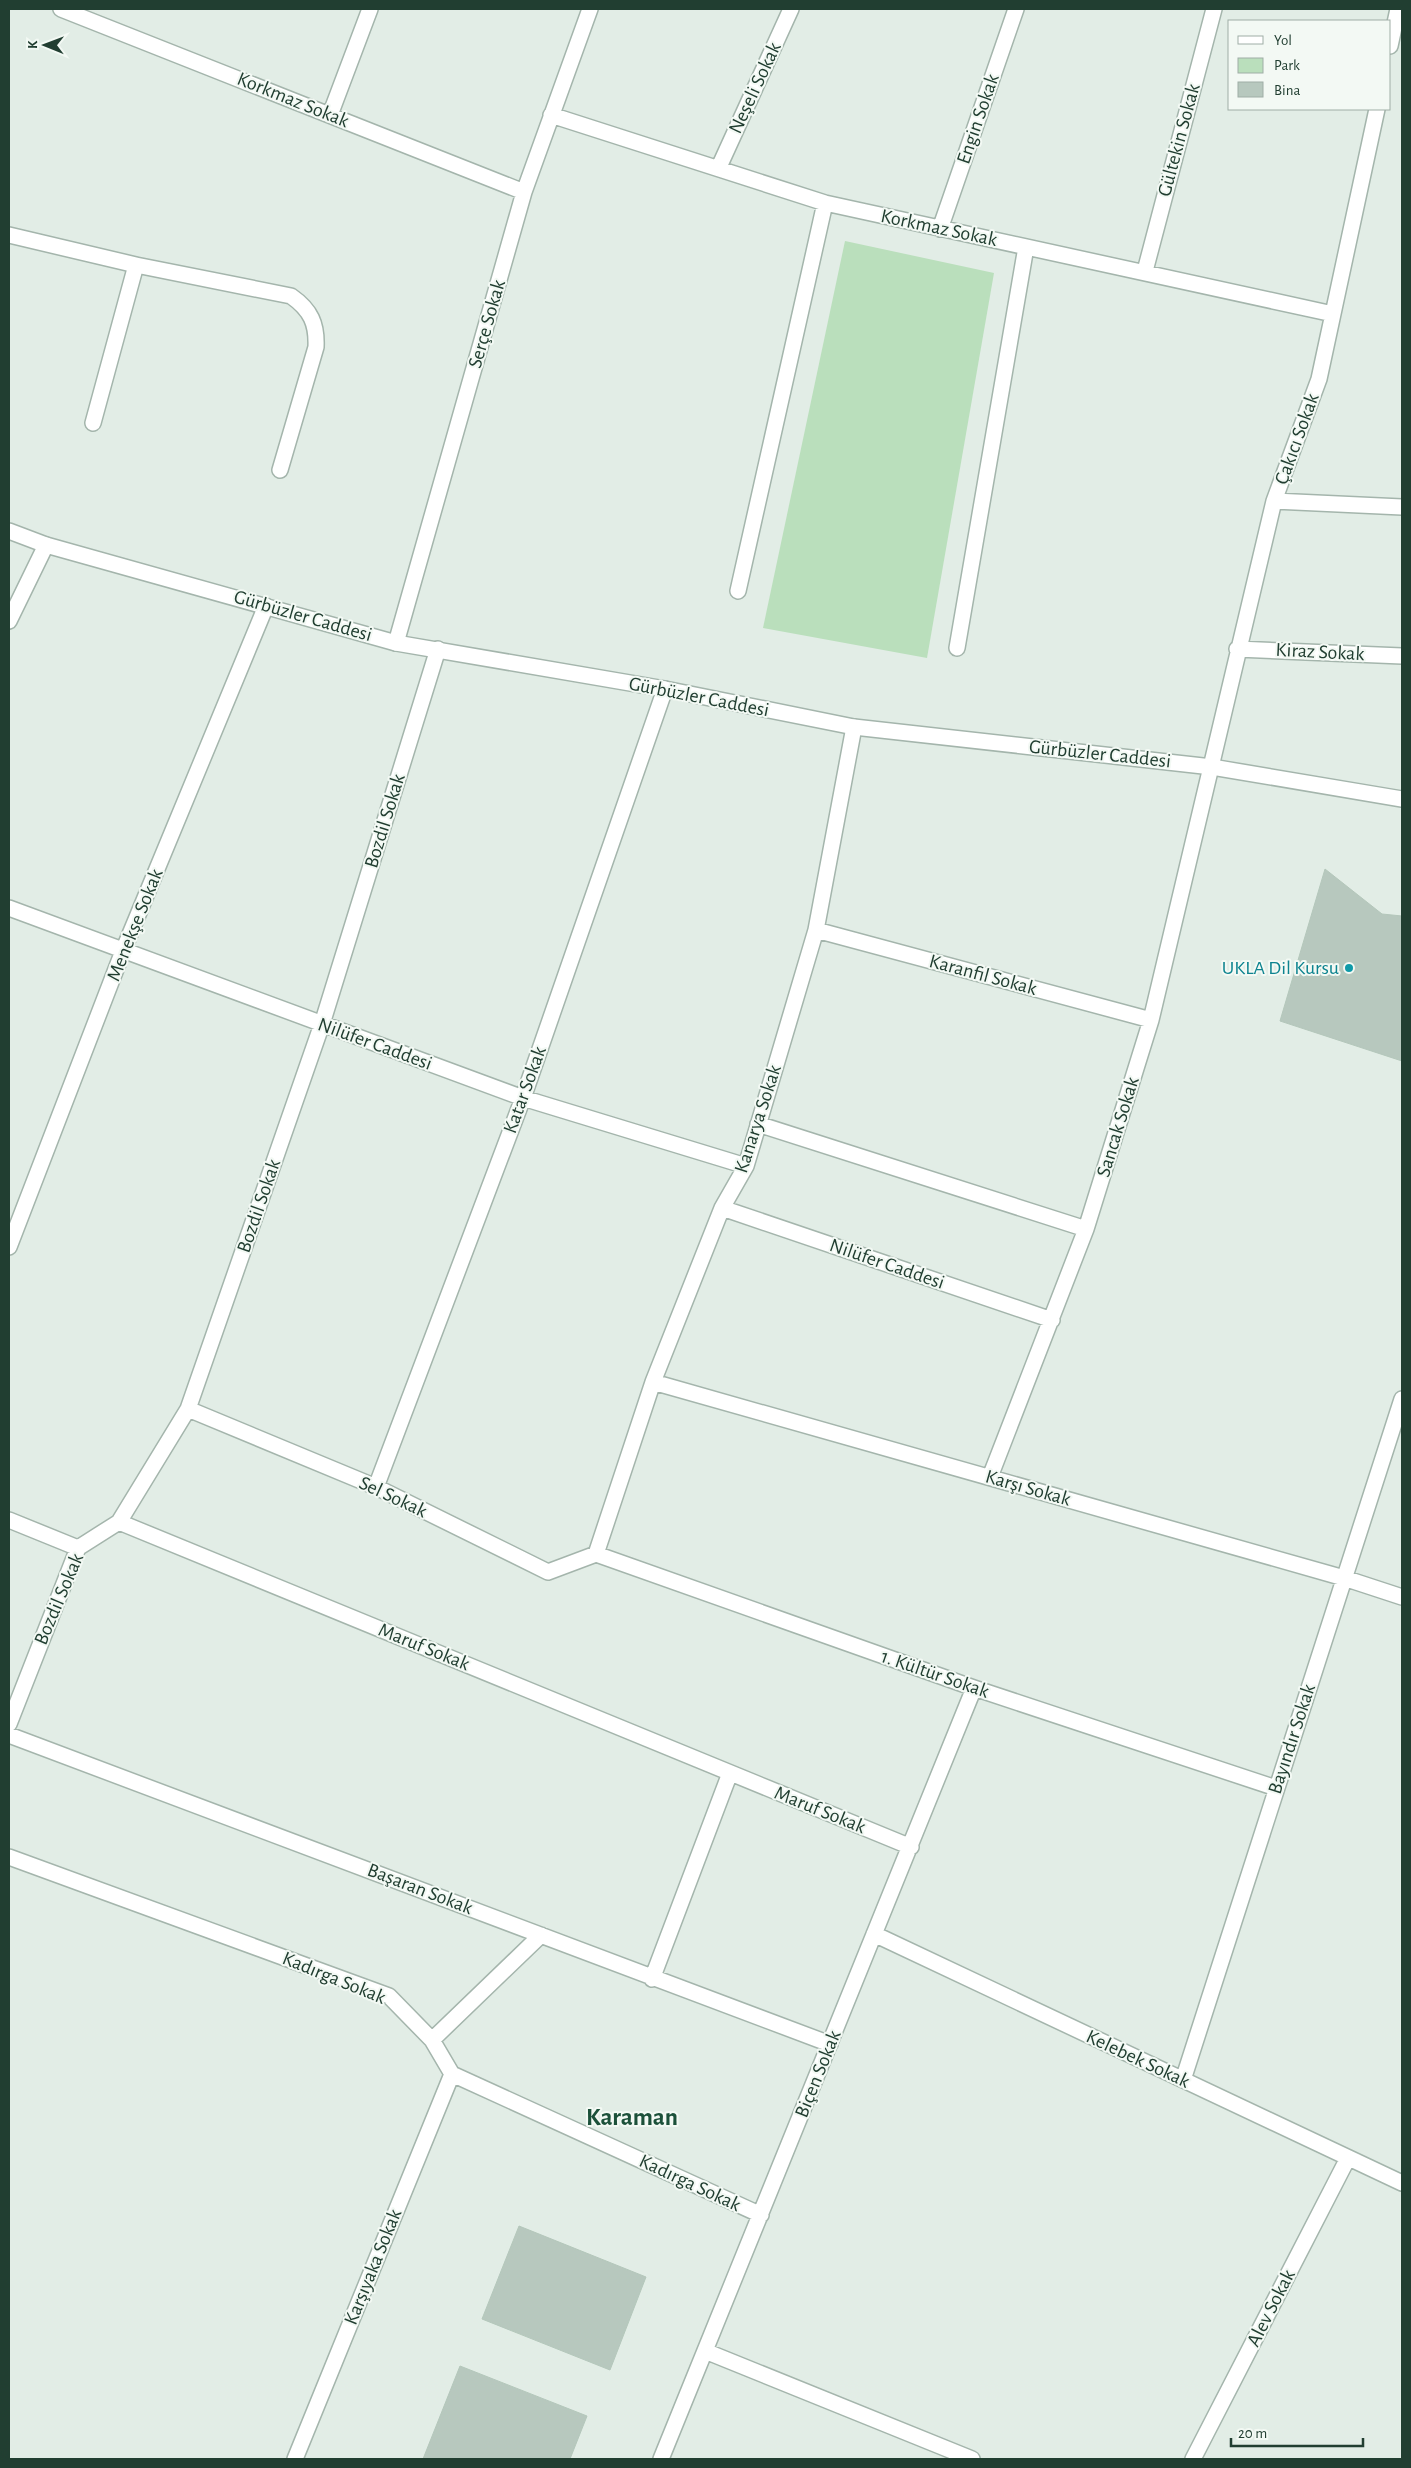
<svg xmlns="http://www.w3.org/2000/svg" width="1411" height="2468" viewBox="0 0 1411 2468" font-family="'Alegreya Sans',sans-serif">
	<style>
		.green { fill: #badfbc }
		.building { fill: #b7c8be; stroke: #b4c7bb }
		.lines { fill: none; stroke-linecap: round; stroke-linejoin: round }
		.service-casing { stroke: #a4b5ac; stroke-width: 18 }
		.minor-casing { stroke: #a4b5ac; stroke-width: 18 }
		.tertiary-casing { stroke: #a4b5ac; stroke-width: 18 }
		.service { stroke: #fff; stroke-width: 15 }
		.minor { stroke: #fff; stroke-width: 15 }
		.tertiary { stroke: #fff; stroke-width: 15 }
		.culture-dot { fill: #0f9aa8; stroke: #f3f9f4; stroke-width: 2 }
		.labels { text-anchor: middle; dominant-baseline: central; stroke-width: 4; stroke-linejoin: round; paint-order: stroke }
		.street-label { font-size: 20px; fill: #213e31; stroke: #f3f9f4 }
		.culture-label { font-size: 20px; fill: #0d838f; stroke: #f3f9f4; text-anchor: end }
		.district-label { font-size: 25px; font-weight: bold; fill: #1c513a; stroke: #f3f9f4 }
	</style>
	<rect width="100%" height="100%" fill="#e2ede6"/>
	<!-- green -->
	<path class="green" d="M845,241l149,32 -67,385 -164,-30z"/>
	<!-- building -->
	<path class="building" d="M1325,869l57,45 20,2v145l-122,-40z
		M519,2226l127,51 -36,93 -128,-51z
		M460,2366l127,50 -17,43h-147z"/>
	<g class="lines">
		<!-- service casing -->
		<g class="service-casing">
			<path id="service" d="M9,235l127,30 155,31c20,14 26,28 25,51l-36,123
				M93,423l43,-158"/>
		</g>
		<!-- minor casing -->
		<g class="minor-casing">
			<path id="minor" d="M61,9l463,183
				M1390,46l8,-37
				M330,115l40,-106
				M551,115l274,88 508,111
				M719,167l72,-158
				M940,229l76,-220
				M1145,271l69,-262
				M1274,501l128,6
				M738,591l87,-388
				M9,621l37,-76
				M396,643l128,-451 66,-183
				M957,648l69,-401
				M1237,649l165,7
				M9,908l514,190 223,68
				M816,930l335,90
				M758,1124l328,105
				M722,1208l330,112
				M9,1247l114,-296 143,-345
				M653,1382l691,196 58,19
				M188,1409l188,78 172,85 48,-18
				M990,1477l96,-248 65,-209 123,-519 45,-122 58,-270
				M376,1487l147,-389 142,-409
				M9,1520l69,28
				M119,1522l792,325
				M596,1554l57,-172 69,-174 24,-42 70,-236 38,-203
				M596,1554l378,134 302,100
				M9,1724l69,-176 41,-26 69,-113 134,-385 116,-375
				M9,1735l821,309
				M9,1857l380,139 43,44 20,34 309,141
				M874,1934l528,249
				M652,1979l78,-206
				M432,2040l109,-105
				M1183,2080l219,-681
				M705,2351l267,108
				M295,2459l157,-385
				M661,2459l313,-771
				M1193,2459l155,-301"/>
		</g>
		<!-- tertiary casing -->
		<g class="tertiary-casing">
			<path id="tertiary" d="M9,531l37,14 350,98 269,46 189,38 358,40 190,32"/>
		</g>
		<!-- service -->
		<use href="#service" class="service"/>
		<!-- minor -->
		<use href="#minor" class="minor"/>
		<!-- tertiary -->
		<use href="#tertiary" class="tertiary"/>
	</g>
	<!-- markers -->
	<circle class="culture-dot" cx="1349" cy="968" r="5"/>
	<g class="labels">
		<!-- street labels -->
		<g class="street-label">
			<text transform="translate(755 88) rotate(-65)">Neşeli Sokak</text>
			<text transform="translate(293 100) rotate(22)">Korkmaz Sokak</text>
			<text transform="translate(978 119) rotate(-71)">Engin Sokak</text>
			<text transform="translate(1179 140) rotate(-75)">Gültekin Sokak</text>
			<text transform="translate(939 228) rotate(12)">Korkmaz Sokak</text>
			<text transform="translate(487 324) rotate(-74)">Serçe Sokak</text>
			<text transform="translate(1297 439) rotate(-70)">Çakıcı Sokak</text>
			<text transform="translate(303 616) rotate(16)">Gürbüzler Caddesi</text>
			<text transform="translate(1320 652) rotate(3)">Kiraz Sokak</text>
			<text transform="translate(699 697) rotate(11)">Gürbüzler Caddesi</text>
			<text transform="translate(1100 754) rotate(6)">Gürbüzler Caddesi</text>
			<text transform="translate(385 821) rotate(-73)">Bozdil Sokak</text>
			<text transform="translate(135 925) rotate(-68)">Menekşe Sokak</text>
			<text transform="translate(983 975) rotate(15)">Karanfil Sokak</text>
			<text transform="translate(375 1044) rotate(20)">Nilüfer Caddesi</text>
			<text transform="translate(525 1090) rotate(-70)">Katar Sokak</text>
			<text transform="translate(758 1119) rotate(-72)">Kanarya Sokak</text>
			<text transform="translate(1118 1127) rotate(-73)">Sancak Sokak</text>
			<text transform="translate(259 1206) rotate(-71)">Bozdil Sokak</text>
			<text transform="translate(887 1264) rotate(19)">Nilüfer Caddesi</text>
			<text transform="translate(1028 1488) rotate(16)">Karşı Sokak</text>
			<text transform="translate(393 1497) rotate(25)">Sel Sokak</text>
			<text transform="translate(59 1599) rotate(-67)">Bozdil Sokak</text>
			<text transform="translate(424 1647) rotate(22)">Maruf Sokak</text>
			<text transform="translate(935 1674) rotate(19)">1. Kültür Sokak</text>
			<text transform="translate(1292 1739) rotate(-72)">Bayındır Sokak</text>
			<text transform="translate(820 1810) rotate(22)">Maruf Sokak</text>
			<text transform="translate(420 1889) rotate(21)">Başaran Sokak</text>
			<text transform="translate(334 1978) rotate(22)">Kadırga Sokak</text>
			<text transform="translate(1138 2059) rotate(25)">Kelebek Sokak</text>
			<text transform="translate(818 2074) rotate(-68)">Biçen Sokak</text>
			<text transform="translate(690 2183) rotate(25)">Kadırga Sokak</text>
			<text transform="translate(373 2267) rotate(-68)">Karşıyaka Sokak</text>
			<text transform="translate(1271 2308) rotate(-63)">Alev Sokak</text>
		</g>
		<!-- culture labels -->
		<g class="culture-label">
			<text x="1339" y="968">UKLA Dil Kursu</text>
		</g>
		<!-- district labels -->
		<g class="district-label">
			<text x="632" y="2117">Karaman</text>
		</g>
	</g>
	<!-- border -->
	<rect width="1411" height="2468" fill="none" stroke="#213e31" stroke-width="20"/>
	<!-- legend -->
	<rect x="1228" y="20" width="162" height="90" fill="#f3f9f4" stroke="#9faea6"/>
	<rect x="1238" y="36" width="25" height="8" fill="#ffffff" stroke="#9faea6"/>
	<text x="1274" y="45" font-size="15" fill="#213e31">Yol</text>
	<rect x="1238" y="58" width="25" height="15" fill="#badfbc" stroke="#9faea6"/>
	<text x="1274" y="70" font-size="15" fill="#213e31">Park</text>
	<rect x="1238" y="82" width="25" height="15" fill="#b7c8be" stroke="#9faea6"/>
	<text x="1274" y="95" font-size="15" fill="#213e31">Bina</text>
	<!-- north arrow -->
	<g transform="translate(45 45) rotate(271)" stroke="#f3f9f4" stroke-width="4" paint-order="stroke">
	<path d="M0-4L9 19L0 12L-9 19Z" fill="#213e31"/>
	<text y="-8" font-size="14" font-weight="bold" text-anchor="middle" fill="#213e31">K</text>
	</g>
	<!-- scale -->
	<path d="M1231 2438v8h132v-8" fill="none" stroke="#213e31" stroke-width="2.5"/>
	<text x="1238" y="2438" font-size="15" fill="#213e31" stroke="#f3f9f4" stroke-width="4" paint-order="stroke">20 m</text>
</svg>
